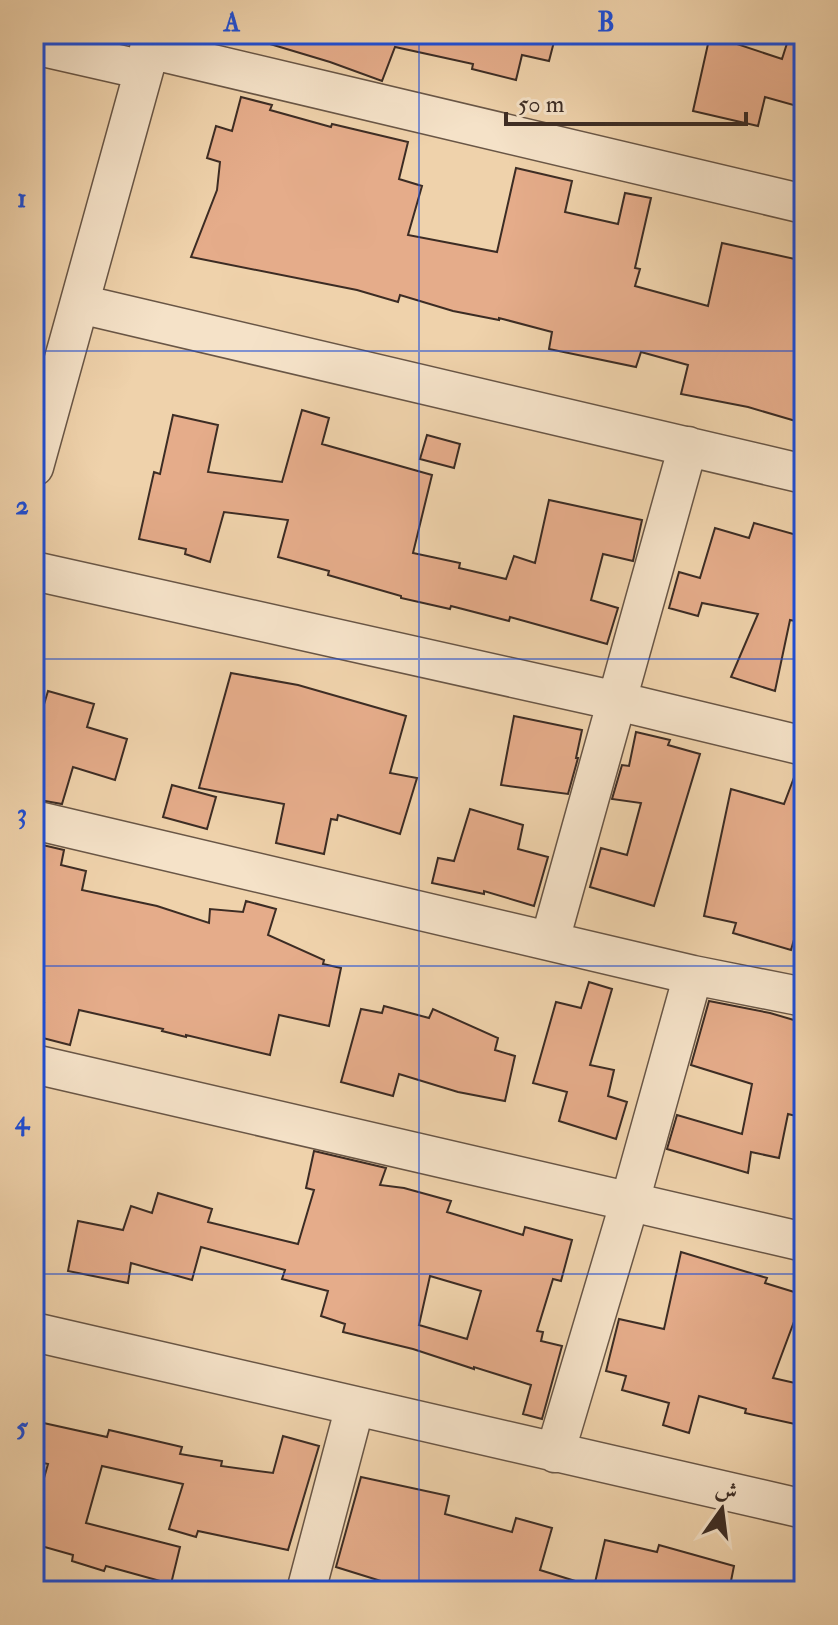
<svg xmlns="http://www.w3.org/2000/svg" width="838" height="1625" viewBox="0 0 838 1625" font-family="'IM FELL Double Pica',Amiri,serif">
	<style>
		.building { fill: #e5ac8a; stroke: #3c2c24; stroke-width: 2; fill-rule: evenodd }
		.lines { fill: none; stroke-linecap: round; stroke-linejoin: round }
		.minor-casing { stroke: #695646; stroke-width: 41 }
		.minor { stroke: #f5e2c8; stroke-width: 38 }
		.grid { fill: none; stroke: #1d4ed8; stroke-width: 2; stroke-opacity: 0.55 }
		.neatline { fill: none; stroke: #1d4ed8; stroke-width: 3 }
		.grid-label { font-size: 26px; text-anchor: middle; font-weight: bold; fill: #1d4ed8 }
	</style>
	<rect width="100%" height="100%" fill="#efd2ab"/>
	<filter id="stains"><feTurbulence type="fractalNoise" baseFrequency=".0025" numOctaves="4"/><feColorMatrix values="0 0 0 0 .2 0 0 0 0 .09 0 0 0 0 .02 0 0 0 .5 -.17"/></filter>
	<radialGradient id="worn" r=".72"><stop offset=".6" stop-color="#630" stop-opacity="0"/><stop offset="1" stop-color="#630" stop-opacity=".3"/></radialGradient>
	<!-- building -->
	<path class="building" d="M261,34h295l-7,27 -27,-6 -6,25 -44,-11 1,-5 -78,-17 -13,34 -52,-19 -70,-21z
		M790,34h14v74l-39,-11 -7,29 -65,-15 17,-76 72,24z
		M241,97l31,8 -2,5 61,17 1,-3 76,18 -9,37 23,7 -14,49 89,17 19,-84 56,13 -7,31 53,12 7,-31 26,5 -16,70 5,1 -5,17 73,20 14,-63 82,18v143l-5,18 -51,-15 -67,-13 7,-29 -47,-13 -5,15 -87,-18 3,-17 -53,-14v2l-46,-9 -53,-16 -2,7 -41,-12 -166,-33 26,-67 3,-28 -13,-4 9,-32 16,5z
		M302,410l27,8 -7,26 110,31 -19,78 47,10 -1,5 47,11 8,-23 21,7 14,-63 93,20 -9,41 -30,-7 -12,46 27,8 -11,36 -97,-27 -1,4 -58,-15 -1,3 -49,-11v-2l-73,-21 1,-4 -51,-14 10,-37 -64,-8 -14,50 -25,-8 1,-5 -47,-10 15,-67 6,2 13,-59 45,10 -10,47 74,10z
		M427,435l33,9 -6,24 -34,-9z
		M754,523l50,14v86l-14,-3 -15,71 -44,-14 27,-63 -56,-11 -4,13 -29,-8 10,-36 21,6 15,-50 34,10z
		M231,673l67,12 108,31 -16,57 27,5 -17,56 -62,-19 -1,5 -6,-1 -7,35 -48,-11 8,-39 -85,-16z
		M48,691l46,13 -7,23 40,12 -12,41 -42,-13 -11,37 -28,-5v-61z
		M514,716l68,14 -6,28h2l-10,36 -67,-9z
		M636,732l34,8 -2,5 32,9 -46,152 -64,-19 11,-39 26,7 14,-52 -29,-4 10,-34 7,1z
		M798,767h6v138l-13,45 -58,-17 3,-10 -32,-7 27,-127 53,15z
		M172,785l44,12 -9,32 -44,-12z
		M470,809l53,16 -5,24 30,8 -14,49 -50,-15v3l-52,-11 6,-25 16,3z
		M34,843l30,7 -3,15 25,6 -4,19 75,16 52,17 1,-14 33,3 3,-11 30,8 -8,26 56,25 -1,4 18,4 -12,58 -50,-11 -9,40 -84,-20v2l-24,-6 1,-2 -84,-19 -9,35 -35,-9 9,-33 -10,-3z
		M589,982l23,7 -22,76 24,5 -6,26 19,6 -11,37 -57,-18 8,-29 -34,-9 23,-81 25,6z
		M709,1001l61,12 34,10 -8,25 8,2v68l-16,-4 -9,44 -28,-6 -3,21 -81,-24 10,-34 65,19 10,-50 -61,-19z
		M384,1006l45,12 4,-9 65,29 -3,12 20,6 -10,45 -47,-9 -59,-18 -6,22 -52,-14 20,-73 21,4z
		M314,1151l72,17 -6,17 24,3 47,13 -4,11 76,23 2,-8 47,13 -11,41 -8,-2 -16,52 6,1 -2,9 21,5 -20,73 -19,-5 8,-29 -57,-18v2l-61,-20 -70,-17 2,-8 -24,-8 7,-25 -46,-12 3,-9 -84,-23 -9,33 -61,-17 -3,20 -60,-12 10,-50 45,9 8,-24 21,7 6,-20 54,16 -4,13 90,22 16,-54 -8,-2zM430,1276l51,15 -14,48 -48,-14z
		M681,1252l86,26 -2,5 39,12v27l-9,-3 -22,59 31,7v41l-59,-13 1,-4 -47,-13 -10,37 -26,-8 6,-22 -47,-13 4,-14 -20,-5 13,-52 45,10z
		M39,1422l68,15 2,-7 73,17 -2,7 42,7 -1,5 52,7 10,-37 36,10 -31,104 -90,-19 -2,6 -27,-8 14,-45 -81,-18 -16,57 94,24 -9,37 -65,-18 -2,5 -32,-10 1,-6 -39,-11v-31l14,-49 -14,-3v-18z
		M361,1477l88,19 -4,18 67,18 4,-14 36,10 -12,42 48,15 -1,6h-174l-77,-24z
		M605,1540l52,12 2,-7 75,21 -5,25h-136z"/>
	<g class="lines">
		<!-- minor casing -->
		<g class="minor-casing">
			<path id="minor" d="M34,45l110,25
				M149,49l655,155
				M80,304l724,170
				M34,467l120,-433
				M34,571l583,130 187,45
				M34,820l659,155 111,22
				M550,940l138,-494
				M34,1064l770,178
				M34,1332l770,177
				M555,1453l75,-252 63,-226
				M306,1591l49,-185"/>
		</g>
		<!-- minor -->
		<use href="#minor" class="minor"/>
	</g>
	<!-- grid -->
	<path class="grid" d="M419,34v1557M34,351h770M34,659h770M34,966h770M34,1274h770"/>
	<!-- margin -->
	<rect width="838" height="1625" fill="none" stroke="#efd2ab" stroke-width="88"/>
	<!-- north arrow -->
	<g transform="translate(722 1509) rotate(14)" stroke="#f5e2c8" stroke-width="6" paint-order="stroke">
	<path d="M0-6L14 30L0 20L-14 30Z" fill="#3c2c24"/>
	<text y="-12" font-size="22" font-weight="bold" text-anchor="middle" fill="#3c2c24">ش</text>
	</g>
	<!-- scale -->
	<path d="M506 112v12h240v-12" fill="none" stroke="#3c2c24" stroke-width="4"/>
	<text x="518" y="112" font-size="24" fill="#3c2c24" stroke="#f5e2c8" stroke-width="6" paint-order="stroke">50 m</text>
	<rect x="44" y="44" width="750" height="1537" class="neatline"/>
	<g class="grid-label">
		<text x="232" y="31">A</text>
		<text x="606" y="31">B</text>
		<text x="22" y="207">1</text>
		<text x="22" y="514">2</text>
		<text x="22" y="822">3</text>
		<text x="22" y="1129">4</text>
		<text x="22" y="1436">5</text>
	</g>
	<rect width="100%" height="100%" filter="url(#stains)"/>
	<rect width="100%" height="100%" fill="url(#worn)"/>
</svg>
